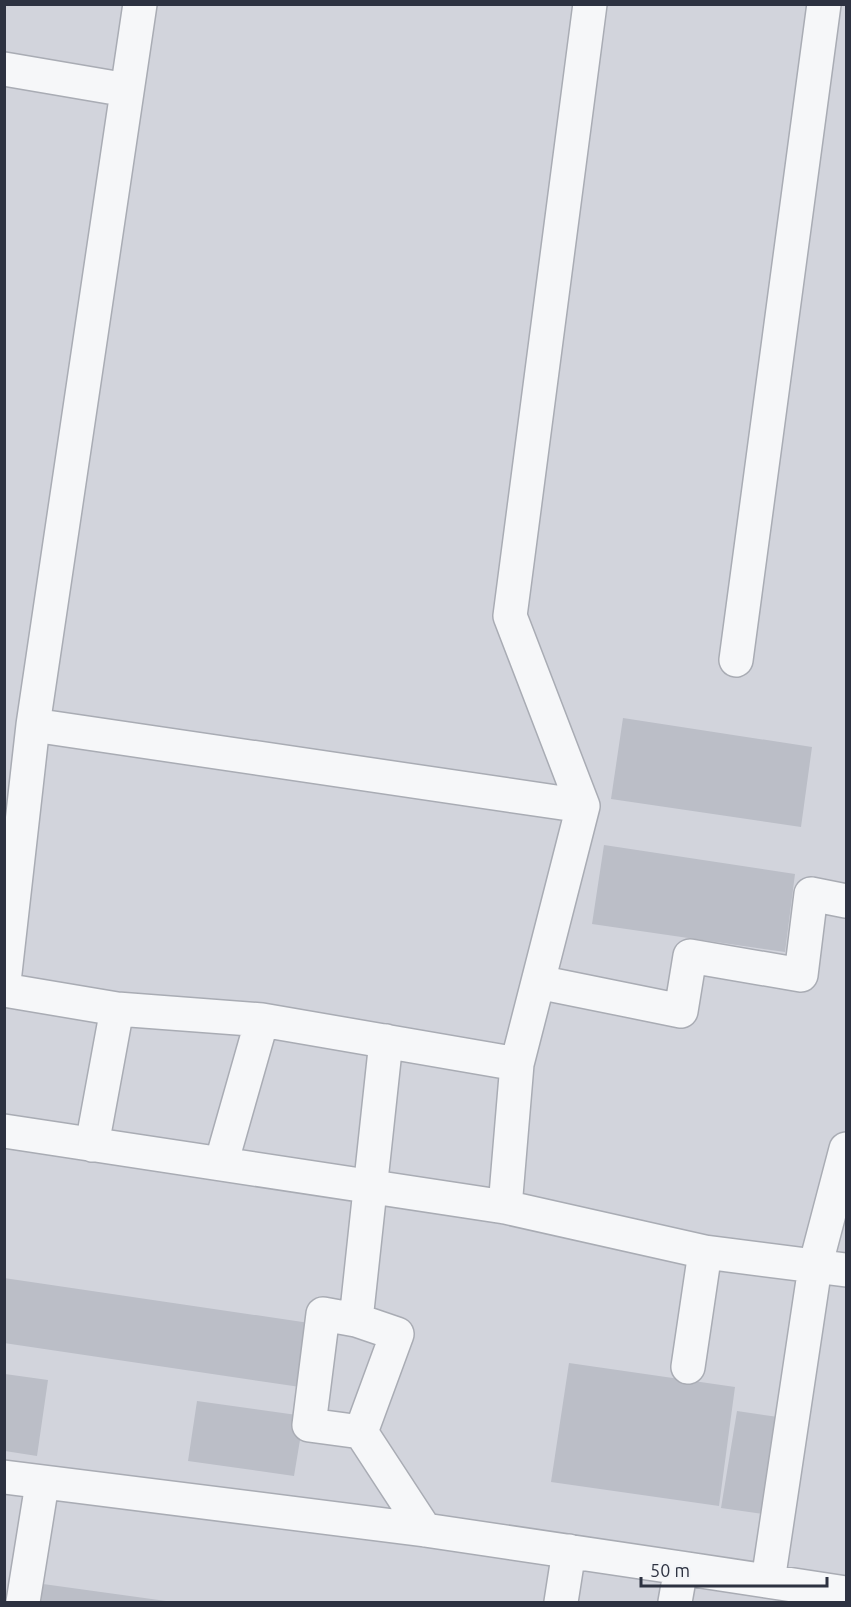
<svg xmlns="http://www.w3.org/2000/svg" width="851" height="1607" viewBox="0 0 851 1607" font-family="Ubuntu,sans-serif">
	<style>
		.built { fill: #d2d4dc }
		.building { fill: #bbbec7 }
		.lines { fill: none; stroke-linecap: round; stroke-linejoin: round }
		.minor-casing { stroke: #a9acb4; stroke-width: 36 }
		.minor { stroke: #f6f7f9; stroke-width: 33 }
	</style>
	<rect width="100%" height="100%" fill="#e4e5ea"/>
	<!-- built -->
	<path class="built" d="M5,5h841v1597h-841z"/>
	<!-- building -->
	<path class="building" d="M623,718l189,29 -11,80 -190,-28z
		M604,845l191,29 -10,78 -193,-28z
		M4,1278l312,46 -9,64 -303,-45z
		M569,1363l166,24 -16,119 -168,-24z
		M5,1374l43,6 -11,76 -32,-5z
		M197,1401l107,15 -10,60 -106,-15z
		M737,1411l41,6 -15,97 -42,-6z
		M43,1584l123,17v1h-125z"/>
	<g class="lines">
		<!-- minor casing -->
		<g class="minor-casing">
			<path id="minor" d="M4,69l123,21
				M736,660l88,-656
				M33,725l550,81
				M4,982l29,-257 107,-721
				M538,982l143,29 9,-55 111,19 10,-81 35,7
				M4,990l113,19 145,11 255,44
				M386,1041l-30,279 -33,-6 -14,111 52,7 64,98
				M4,1131l501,76 200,45 141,18
				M92,1145l25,-136
				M221,1164l41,-144
				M505,1207l12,-143 66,-258 -73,-190 80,-612
				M356,1320l41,14 -36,98
				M688,1367l17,-115
				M4,1477l421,53 256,38 -6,34
				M681,1568l165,25
				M768,1581l47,-314 31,-118
				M23,1602l19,-118
				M561,1602l8,-51"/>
		</g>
		<!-- minor -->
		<use href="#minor" class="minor"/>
	</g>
	<!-- border -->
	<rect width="851" height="1607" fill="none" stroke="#2d3241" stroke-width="12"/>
	<!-- scale -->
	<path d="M641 1577v9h186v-9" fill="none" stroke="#2d3241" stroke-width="3"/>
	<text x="650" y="1577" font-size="18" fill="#2d3241" stroke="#f3f5f8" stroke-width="4.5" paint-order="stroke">50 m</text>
</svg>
